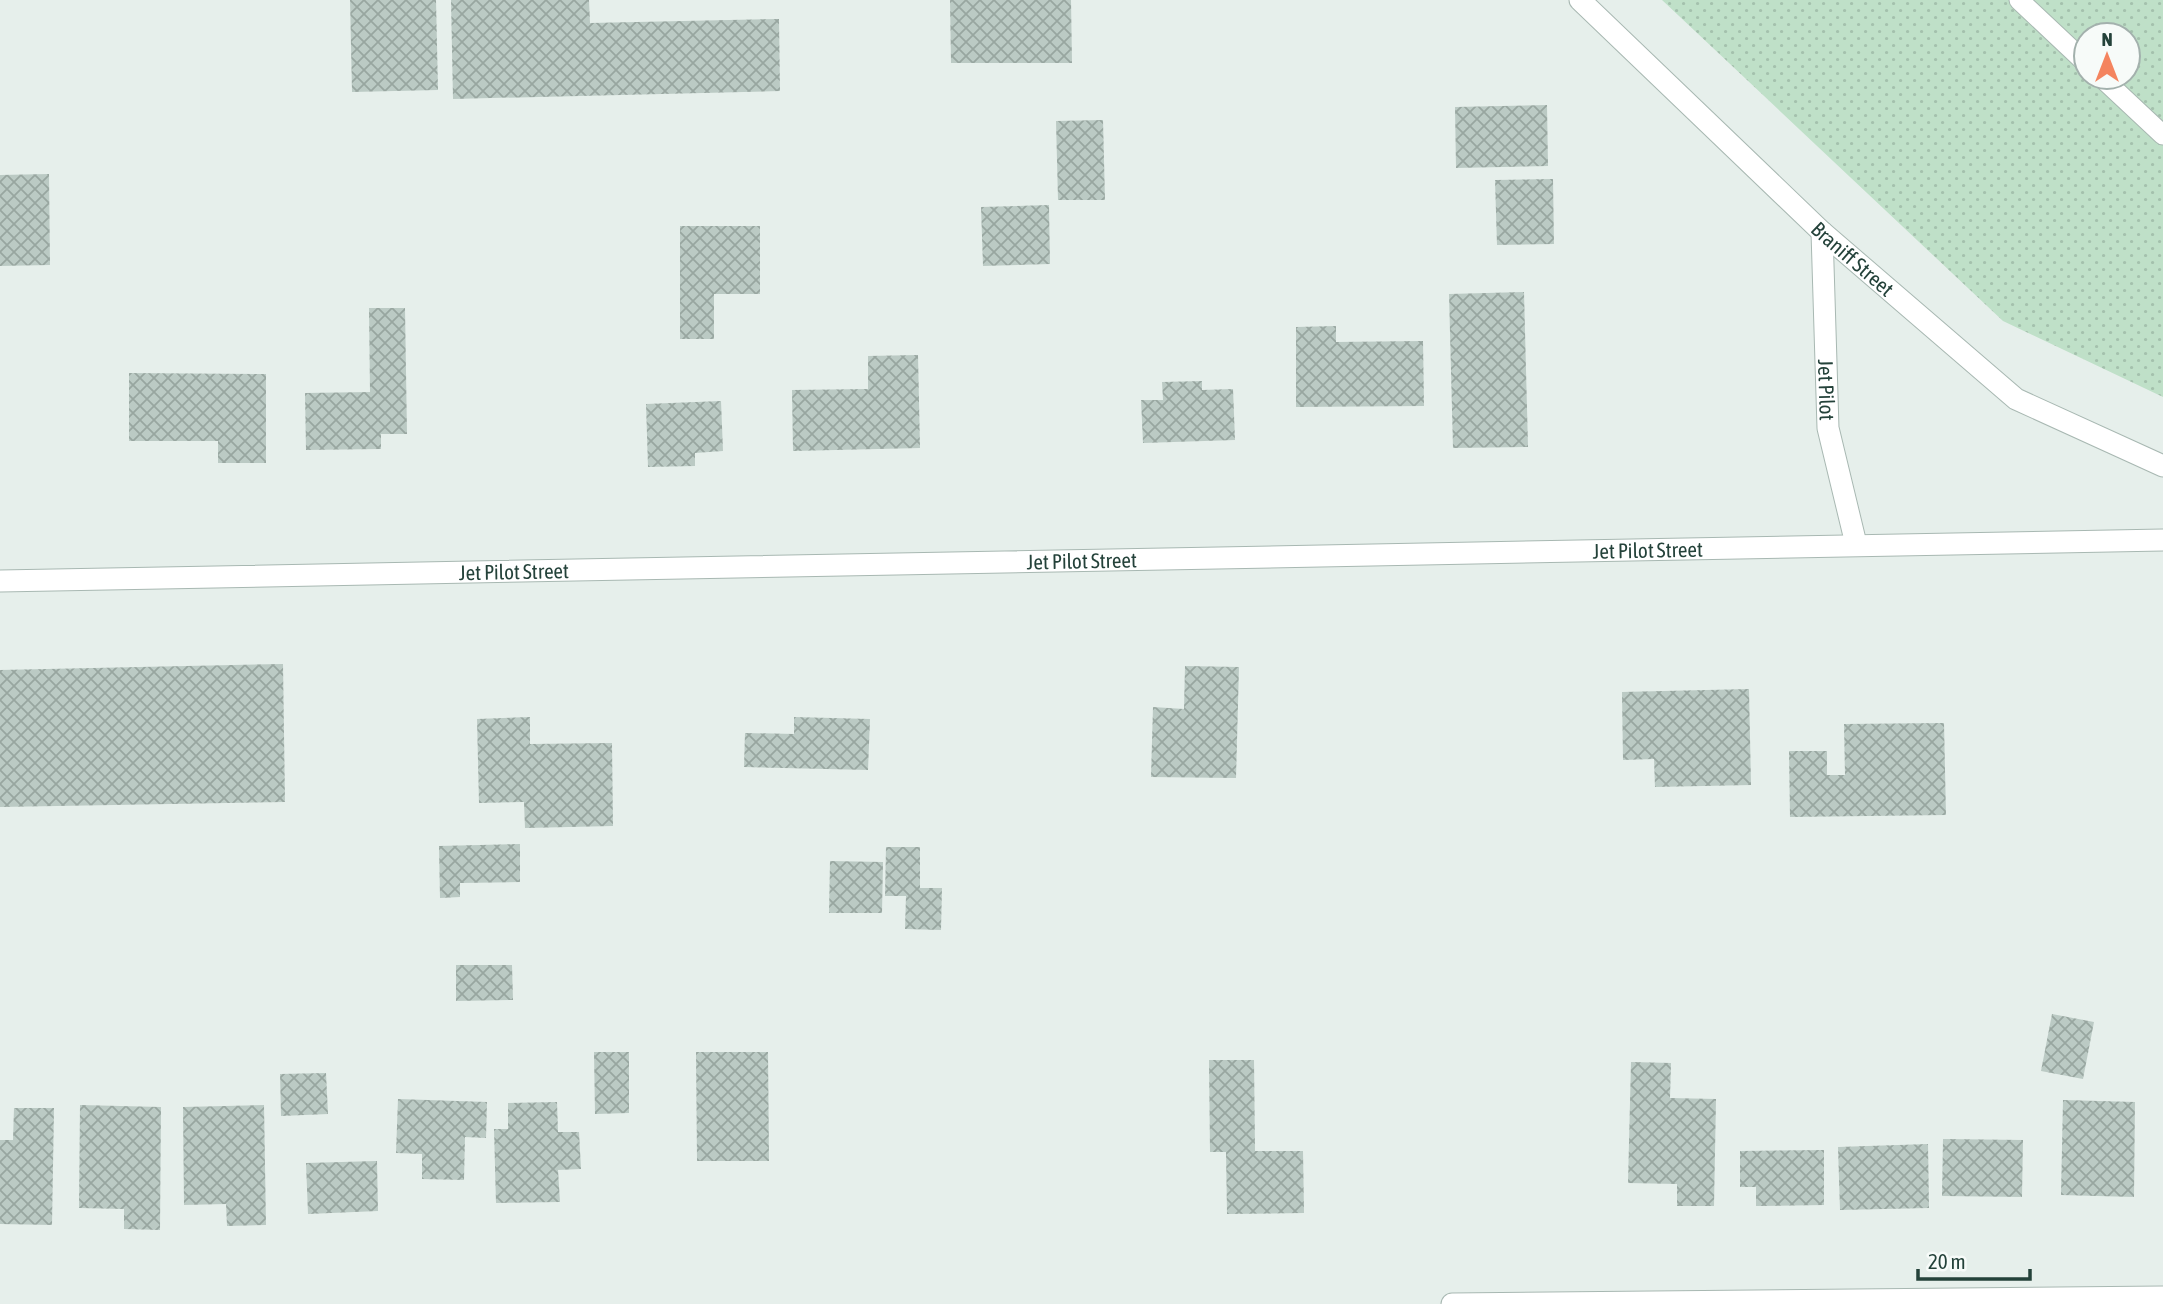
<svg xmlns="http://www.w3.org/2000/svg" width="2163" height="1304" viewBox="0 0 2163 1304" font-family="'Asap Condensed',sans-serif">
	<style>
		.grass { fill: url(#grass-dots); fill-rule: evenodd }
		.building { fill: url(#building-cross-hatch) }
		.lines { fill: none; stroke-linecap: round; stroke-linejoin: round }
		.lane-casing { stroke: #a8b8b2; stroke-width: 21 }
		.street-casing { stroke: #a8b8b2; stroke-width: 23 }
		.lane { stroke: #fff; stroke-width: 19 }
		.street { stroke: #fff; stroke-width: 21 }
		.labels { text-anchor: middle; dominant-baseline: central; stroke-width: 7; stroke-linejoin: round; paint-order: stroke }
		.street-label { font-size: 21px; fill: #24423a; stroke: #f7fbf9 }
	</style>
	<defs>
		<pattern id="grass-dots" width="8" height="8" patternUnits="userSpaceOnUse" patternTransform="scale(1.75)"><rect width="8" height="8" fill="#bfe0c8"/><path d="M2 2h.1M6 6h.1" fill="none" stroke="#a4c1ad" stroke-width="1.8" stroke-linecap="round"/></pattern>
		<pattern id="building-cross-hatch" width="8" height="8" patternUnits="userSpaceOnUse" patternTransform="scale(1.75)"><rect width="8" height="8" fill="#bbcac4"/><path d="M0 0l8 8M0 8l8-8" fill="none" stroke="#98a6a0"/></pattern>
	</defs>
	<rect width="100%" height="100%" fill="#e6efeb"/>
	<!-- grass -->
	<path class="grass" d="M1662,0h501v397l-160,-76zM2086,35h42v42h-42z"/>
	<!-- building -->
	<path class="building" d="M350,0h86l2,90 -86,2z
		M451,0h138l1,23 189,-4 1,72 -327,8z
		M950,0h121l1,63h-121z
		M1547,105l1,61 -92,2 -1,-61z
		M1103,120l2,80h-47l-2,-79z
		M49,174l1,91 -50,1v-91z
		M1553,179l1,65 -57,1 -2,-65z
		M1049,205l1,59 -67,2 -2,-59z
		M680,226h80v68h-46v45h-34z
		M1524,292l4,155 -75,1 -4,-154z
		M369,308h36l2,126h-26v15l-75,1 -1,-57 65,-1z
		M1336,326v16l87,-1 1,65 -128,1v-80z
		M918,355l2,93 -127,3 -1,-61 76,-1v-33z
		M129,373l137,1v89h-48v-22h-89z
		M1202,381v9l31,-1 2,51 -92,3 -2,-43h22l-1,-18z
		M721,401l2,50 -28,2v13l-47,1 -2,-63z
		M283,664l2,138 -285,5v-137z
		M1185,666l54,1 -3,111 -85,-1 2,-70 31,2z
		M1749,689l2,96 -96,2 -1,-28 -31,1 -1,-68z
		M530,717v27l82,-1 1,83 -88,2 -1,-26 -45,1 -2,-84z
		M794,717l76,2 -2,51 -124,-3 1,-34 49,1z
		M1944,723l2,92 -156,2 -1,-66h38v24h18l-1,-51z
		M520,844v38l-60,1v14l-20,1 -1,-52z
		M886,847h34v41h22l-1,42 -36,-1 1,-33h-21z
		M830,861l53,1 -1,51h-53z
		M456,965h56l1,35 -57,1z
		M2052,1014l42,8 -11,57 -42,-8z
		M594,1052h35v61l-34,1z
		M696,1052h72l1,109h-72z
		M1209,1060h45l1,91h48l1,62 -77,1 -1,-62h-16z
		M1631,1062l40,1 -1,35 46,1 -2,107h-37v-22l-49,-1z
		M326,1073l2,41 -47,2 -1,-42z
		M398,1099l89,3 -1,36 -21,-1 -1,43 -42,-1v-25l-26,-1z
		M2063,1100l72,2 -1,95 -73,-2z
		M557,1102l1,30h21l2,37 -23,1 2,32 -64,1 -2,-74h14v-26z
		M80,1105l81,2 -1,123 -36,-1v-20l-45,-1z
		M264,1105l2,120 -39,1 -1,-22 -42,1 -1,-98z
		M14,1108h40l-2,117 -52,-1v-84h13z
		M1943,1139l80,1 -1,57 -80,-1z
		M1928,1144l1,64 -89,2 -2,-63z
		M1824,1150v55l-68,1v-19h-16v-36z
		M377,1161l1,50 -70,3 -2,-51z"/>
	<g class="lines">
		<!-- lane casing -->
		<g class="lane-casing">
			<path id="lane" d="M2019,0l67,63
				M2101,77l62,58"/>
		</g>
		<!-- street casing -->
		<g class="street-casing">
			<g id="street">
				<path id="s1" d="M1580,0l242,232 194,167 147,67"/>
				<path id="s2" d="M1822,232l6,196 28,116"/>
				<path id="s3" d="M0,581l2163,-41"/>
				<path d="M1452,1304l711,-7"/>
			</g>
		</g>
		<!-- lane -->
		<use href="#lane" class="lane"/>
		<!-- street -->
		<use href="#street" class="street"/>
	</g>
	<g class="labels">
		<!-- street labels -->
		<g class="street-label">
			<text stroke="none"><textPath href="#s1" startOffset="376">Braniff Street</textPath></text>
			<text stroke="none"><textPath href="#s2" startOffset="158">Jet Pilot</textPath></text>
			<text stroke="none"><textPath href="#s3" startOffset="1648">Jet Pilot Street</textPath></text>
			<text stroke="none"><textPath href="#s3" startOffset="1082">Jet Pilot Street</textPath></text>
			<text stroke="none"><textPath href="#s3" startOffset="514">Jet Pilot Street</textPath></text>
		</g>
	</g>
	<!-- north arrow -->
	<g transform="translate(2107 56)"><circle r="33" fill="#f7fbf9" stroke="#a3b1ad" stroke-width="2"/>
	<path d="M0-5L12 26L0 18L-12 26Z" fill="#f4845f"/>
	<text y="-10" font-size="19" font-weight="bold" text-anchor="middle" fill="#24423a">N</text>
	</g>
	<!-- scale -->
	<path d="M1918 1269v10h112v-10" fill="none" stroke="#24423a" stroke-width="3.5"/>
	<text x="1928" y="1269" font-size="21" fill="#24423a" stroke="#f7fbf9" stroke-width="5" paint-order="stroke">20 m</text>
</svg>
